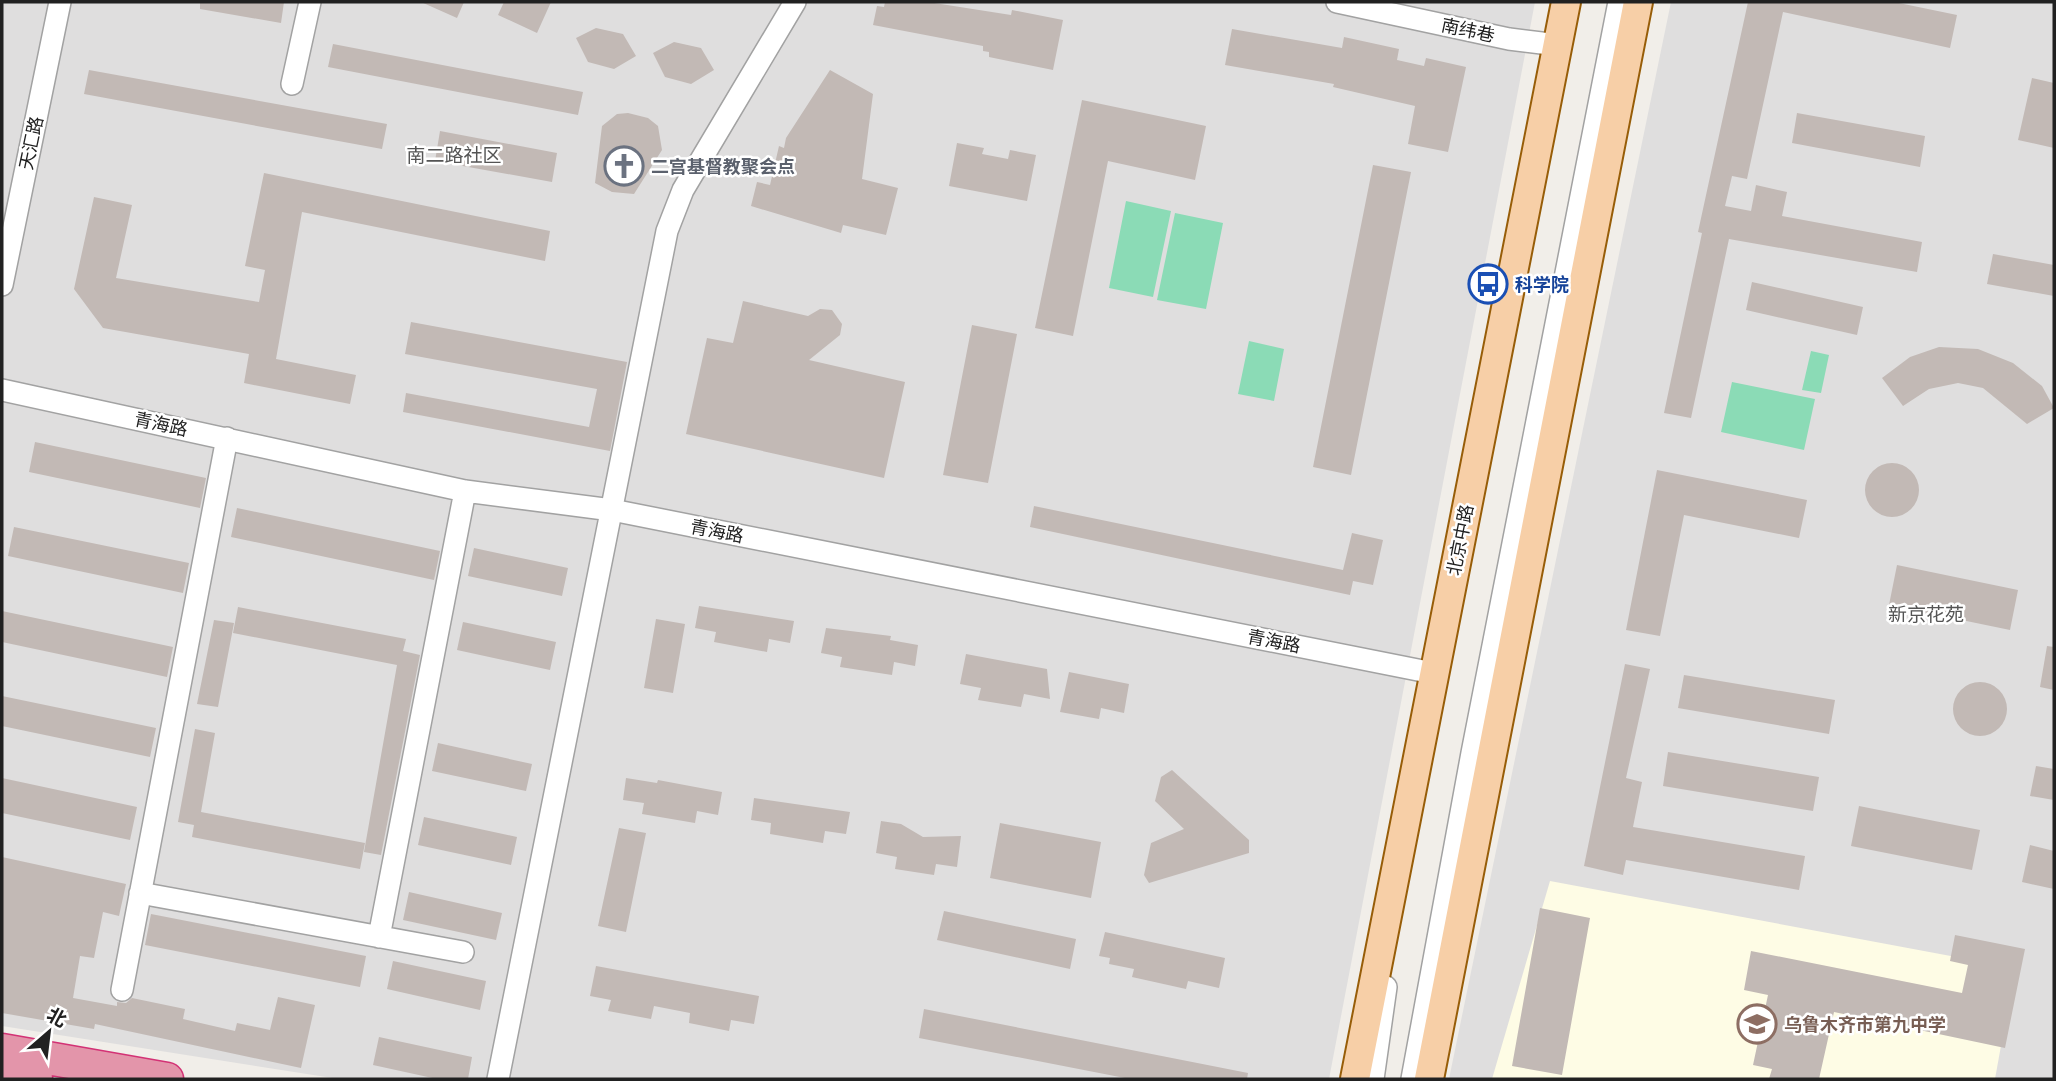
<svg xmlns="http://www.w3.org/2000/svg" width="2056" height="1081" viewBox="0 0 2056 1081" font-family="Mulish,'Noto Sans SC',sans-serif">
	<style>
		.residential { fill: #dfdede }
		.education { fill: #fefce5 }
		.pitch { fill: #8bdbb6 }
		.building { fill: #c2b9b5 }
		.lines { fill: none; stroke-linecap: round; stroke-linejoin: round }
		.minor-casing { stroke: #a2a2a2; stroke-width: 24 }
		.major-casing { stroke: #975d08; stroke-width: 32 }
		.highway-casing { stroke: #d33275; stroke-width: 35 }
		.minor { stroke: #fff; stroke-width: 21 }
		.major { stroke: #f7cfa7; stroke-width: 28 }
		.highway { stroke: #e395aa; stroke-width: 32 }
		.labels { text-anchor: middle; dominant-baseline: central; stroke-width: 5; stroke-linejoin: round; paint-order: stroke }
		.street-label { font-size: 18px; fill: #212121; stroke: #fff }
		.worship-label { font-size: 18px; font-weight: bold; fill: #5b616d; stroke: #fff; text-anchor: start }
		.transit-label { font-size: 18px; font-weight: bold; fill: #164399; stroke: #fff; text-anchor: start }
		.education-label { font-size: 18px; font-weight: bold; fill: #785e54; stroke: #fff; text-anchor: start }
		.neighbourhood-label { font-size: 19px; fill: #545454; stroke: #fff }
	</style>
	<rect width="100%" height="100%" fill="#f1eee9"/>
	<!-- residential -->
	<path class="residential" d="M2,2h1533l-206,1077h-990l-337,-53z
		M1671,2h383v1077h-605z"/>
	<!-- education -->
	<path class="education" d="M1550,881l465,87 -20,111h-503z"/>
	<!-- pitch -->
	<path class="pitch" d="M1126,201l45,10 -18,86 -44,-9z
		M1175,213l48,10 -17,86 -49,-9z
		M1249,341l35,8 -10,52 -36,-7z
		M1811,351l18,4 -8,38 -19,-3z
		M1732,382l83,17 -11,51 -83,-18z"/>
	<!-- building -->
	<path class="building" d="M200,2h84l-3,21 -81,-14z
		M421,2h43l-7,16z
		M504,2h47l-14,31 -39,-18z
		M885,2h43l83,13 1,-5 51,10 -10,50 -64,-13v-5l-6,-1v-5l-110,-21 4,-19 7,1z
		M1748,2h146l63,13 -7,33 -167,-36 -36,167 -15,-3 -7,30 26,5 5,-26 31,7 -5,24 140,26 -5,30 -188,-33 -38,179 -27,-5 38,-180 -4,-1z
		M596,28l27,6 13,22 -22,13 -26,-7 -12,-24z
		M1232,29l110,19 2,-11 55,12 -2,11 27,6 2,-8 40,9 -18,85 -40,-8 7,-38 -82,-19 1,-3 -109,-19z
		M674,42l27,6 13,22 -23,14 -26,-7 -12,-24z
		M333,44l250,48 -5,23 -250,-48z
		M89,70l298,54 -5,25 -298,-55z
		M830,70l43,24 -11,85 36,9 -12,47 -43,-10 -2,8 -90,-27 6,-24 13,3 9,-39 5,2 2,-10z
		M2032,78l22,5v65l-36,-8z
		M1082,100l124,26 -11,54 -87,-19 -35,175 -38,-8z
		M628,113l20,5 10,8 4,24 -28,44 -22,-2 -17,-9 7,-57 15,-12z
		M1797,113l128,23 -5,31 -128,-24z
		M440,131l117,22 -5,29 -117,-21z
		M957,143l27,5 -2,6 26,5 2,-9 26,5 -9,46 -78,-15z
		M1373,165l38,7 -60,303 -38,-8z
		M264,173l286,58 -5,30 -243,-49 -26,147 80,16 -6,29 -106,-21 5,-29 -146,-26 -29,-39 20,-92 38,8 -16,73 143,24 6,-32 -20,-4z
		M1993,254l61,11v31l-67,-12z
		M1752,282l111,25 -6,28 -111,-25z
		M743,301l65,15 12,-7 12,1 10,14 -2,11 -31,25 96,22 -21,96 -198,-44 21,-96 26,5z
		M411,322l216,40 -17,89 -207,-39 3,-19 183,34 8,-38 -192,-35z
		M972,325l45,9 -29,149 -45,-8z
		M1939,347l39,2 35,14 29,23 12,22 -27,16 -44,-36 -25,-5 -29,6 -26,17 -21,-28 28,-21z
		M35,442l171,36 -6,30 -171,-36z
		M1865 490a27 27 0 1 1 54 0a27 27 0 1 1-54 0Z
		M1657,470l150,30 -8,38 -115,-23 -24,121 -34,-6z
		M1034,506l309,64 9,-37 31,7 -10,45 -20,-4 -3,14 -320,-68z
		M237,508l203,43 -6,29 -203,-43z
		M14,527l175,36 -6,30 -175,-37z
		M474,548l94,20 -6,28 -94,-20z
		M1897,565l121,25 -8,40 -121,-25z
		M699,606l95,15 -4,22 -21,-4 -2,13 -53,-10 2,-10 -21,-4z
		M238,607l168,32 -3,12 17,4 -39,200 -17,-3 33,-187 -164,-32z
		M2,611l171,36 -6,30 -165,-35z
		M656,619l29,5 -12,69 -29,-5z
		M214,620l20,3 -16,84 -21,-3z
		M463,622l93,20 -6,28 -93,-20z
		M826,628l65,8 -1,4 28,5 -3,21 -21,-4 -2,13 -52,-8 2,-10 -21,-4z
		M2047,646l7,1v43l-14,-3z
		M966,654l81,15 3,30 -26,-5 -3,13 -43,-7 3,-12 -21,-4z
		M1625,664l25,5 -24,109 16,4 -9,45 172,29 -6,34 -173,-30 -3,15 -39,-9z
		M1069,672l60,12 -5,29 -23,-5 -2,11 -39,-7z
		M1684,675l151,25 -6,34 -151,-26z
		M1953 709a27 27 0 1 1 54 0a27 27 0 1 1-54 0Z
		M2,696l154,32 -6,29 -148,-31z
		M195,729l20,4 -14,79 164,31 -5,26 -168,-32 2,-12 -16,-3z
		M438,743l94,21 -6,27 -94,-20z
		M1668,752l151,25 -6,34 -150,-25z
		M2036,766l18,3v31l-24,-4z
		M1172,770l77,70v13l-100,30 -5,-8 7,-32 33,-14 -29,-28 6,-24z
		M2,778l135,29 -7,33 -128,-27z
		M626,778l31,5 1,-3 64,12 -4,23 -21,-4 -2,12 -53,-9 2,-11 -21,-3z
		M754,798l96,14 -4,22 -21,-3 -2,12 -53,-9 1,-11 -20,-3z
		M1859,806l121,24 -8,40 -121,-24z
		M424,817l93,20 -6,28 -93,-20z
		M881,821l20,3 22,13 38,-1 -4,31 -21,-3 -2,11 -39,-6 2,-12 -21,-4z
		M1000,823l101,19 -10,56 -101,-20z
		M619,828l27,5 -20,99 -28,-6z
		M2030,845l24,6v38l-32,-7z
		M2,857l124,27 -7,32 -16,-4 -9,46 -14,-2 -7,42 44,8v-4l9,1 6,-5 53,11 -2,10 52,12 2,-8 33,7 8,-33 37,8 -14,63 -206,-44 -1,5 -92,-16z
		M409,892l93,21 -6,27 -93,-20z
		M1540,908l50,10 -28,157 -50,-9z
		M944,911l132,28 -6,30 -133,-29z
		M151,914l215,42 -6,31 -215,-42z
		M1105,932l120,26 -6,30 -31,-7 -2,8 -54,-12 2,-8 -25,-5 1,-6 -11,-2z
		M1955,935l70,14 -20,99 -171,-36 -15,67h-50l3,-10 -19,-4 15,-70 -24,-5 7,-39 211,42 6,-28 -18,-4z
		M393,961l93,20 -6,29 -93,-21z
		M596,966l163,30 -5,28 -23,-4 -2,11 -40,-8 1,-10 -36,-7 -3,13 -43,-8 3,-11 -21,-4z
		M924,1009l324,64 -1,6h-117l-211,-41z
		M379,1037l93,20 -4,22h-31l-64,-14z"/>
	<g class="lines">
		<!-- minor casing -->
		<g class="minor-casing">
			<path id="minor" d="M1337,2l172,37 49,6
				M292,84l18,-82
				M2,285l58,-283
				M2,390l463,101 147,19 821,163
				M140,893l323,59
				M379,937l86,-446
				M122,990l105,-552
				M498,1079l169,-848 16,-41 112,-188
				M1373,1079l13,-92
				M1412,1079l60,-326 147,-751"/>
		</g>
		<!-- major casing -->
		<g class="major-casing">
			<path id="major" d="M1355,1079l211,-1077
				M1429,1079l209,-1077"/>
		</g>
		<!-- highway casing -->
		<g class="highway-casing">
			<path id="highway" d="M2,1050l165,29
				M2,1071l34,8"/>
		</g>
		<!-- minor -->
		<use href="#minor" class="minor"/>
		<!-- major -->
		<use href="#major" class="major"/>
		<!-- highway -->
		<use href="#highway" class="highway"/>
	</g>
	<!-- icons -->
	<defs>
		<g id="church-ring" transform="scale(2.0125)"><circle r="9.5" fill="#fff" stroke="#6b7280" stroke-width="1.5"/><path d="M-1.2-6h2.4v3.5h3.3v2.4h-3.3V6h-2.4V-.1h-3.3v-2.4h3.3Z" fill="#6b7280"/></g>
		<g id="bus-ring" transform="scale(2.0125)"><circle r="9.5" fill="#fff" stroke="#1a4fb4" stroke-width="1.5"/><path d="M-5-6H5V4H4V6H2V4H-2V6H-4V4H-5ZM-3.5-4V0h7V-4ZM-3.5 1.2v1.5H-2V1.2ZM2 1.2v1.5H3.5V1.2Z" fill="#1a4fb4"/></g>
		<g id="school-ring" transform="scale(2.0125)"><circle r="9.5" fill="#fff" stroke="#8d6e63" stroke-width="1.5"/><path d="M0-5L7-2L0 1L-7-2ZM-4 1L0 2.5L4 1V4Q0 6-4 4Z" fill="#8d6e63"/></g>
	</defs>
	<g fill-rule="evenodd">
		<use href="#church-ring" x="624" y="166"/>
		<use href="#bus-ring" x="1488" y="284"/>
		<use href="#school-ring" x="1757" y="1024"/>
	</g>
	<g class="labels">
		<!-- street labels -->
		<g class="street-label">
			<text transform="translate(1468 30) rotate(12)">南纬巷</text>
			<text transform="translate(31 143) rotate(-78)">天汇路</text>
			<text transform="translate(161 424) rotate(12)">青海路</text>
			<text transform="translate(717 531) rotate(11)">青海路</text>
			<text transform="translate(1460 540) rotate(-79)">北京中路</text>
			<text transform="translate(1274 641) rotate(11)">青海路</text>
		</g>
		<!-- worship labels -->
		<g class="worship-label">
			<text x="651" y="166">二宫基督教聚会点</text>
		</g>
		<!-- transit labels -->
		<g class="transit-label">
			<text x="1515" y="284">科学院</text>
		</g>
		<!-- education labels -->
		<g class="education-label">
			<text x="1784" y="1024">乌鲁木齐市第九中学</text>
		</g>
		<!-- neighbourhood labels -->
		<g class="neighbourhood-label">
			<text x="454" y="155">南二路社区</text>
			<text x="1926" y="614">新京花苑</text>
		</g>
	</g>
	<!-- border -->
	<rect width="2056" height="1081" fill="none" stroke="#212121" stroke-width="7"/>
	<!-- north arrow -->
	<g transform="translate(49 1032) rotate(28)" stroke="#ffffff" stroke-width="5" paint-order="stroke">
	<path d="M0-5L12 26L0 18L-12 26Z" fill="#212121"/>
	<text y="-10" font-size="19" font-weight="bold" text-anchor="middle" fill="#212121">北</text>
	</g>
</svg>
